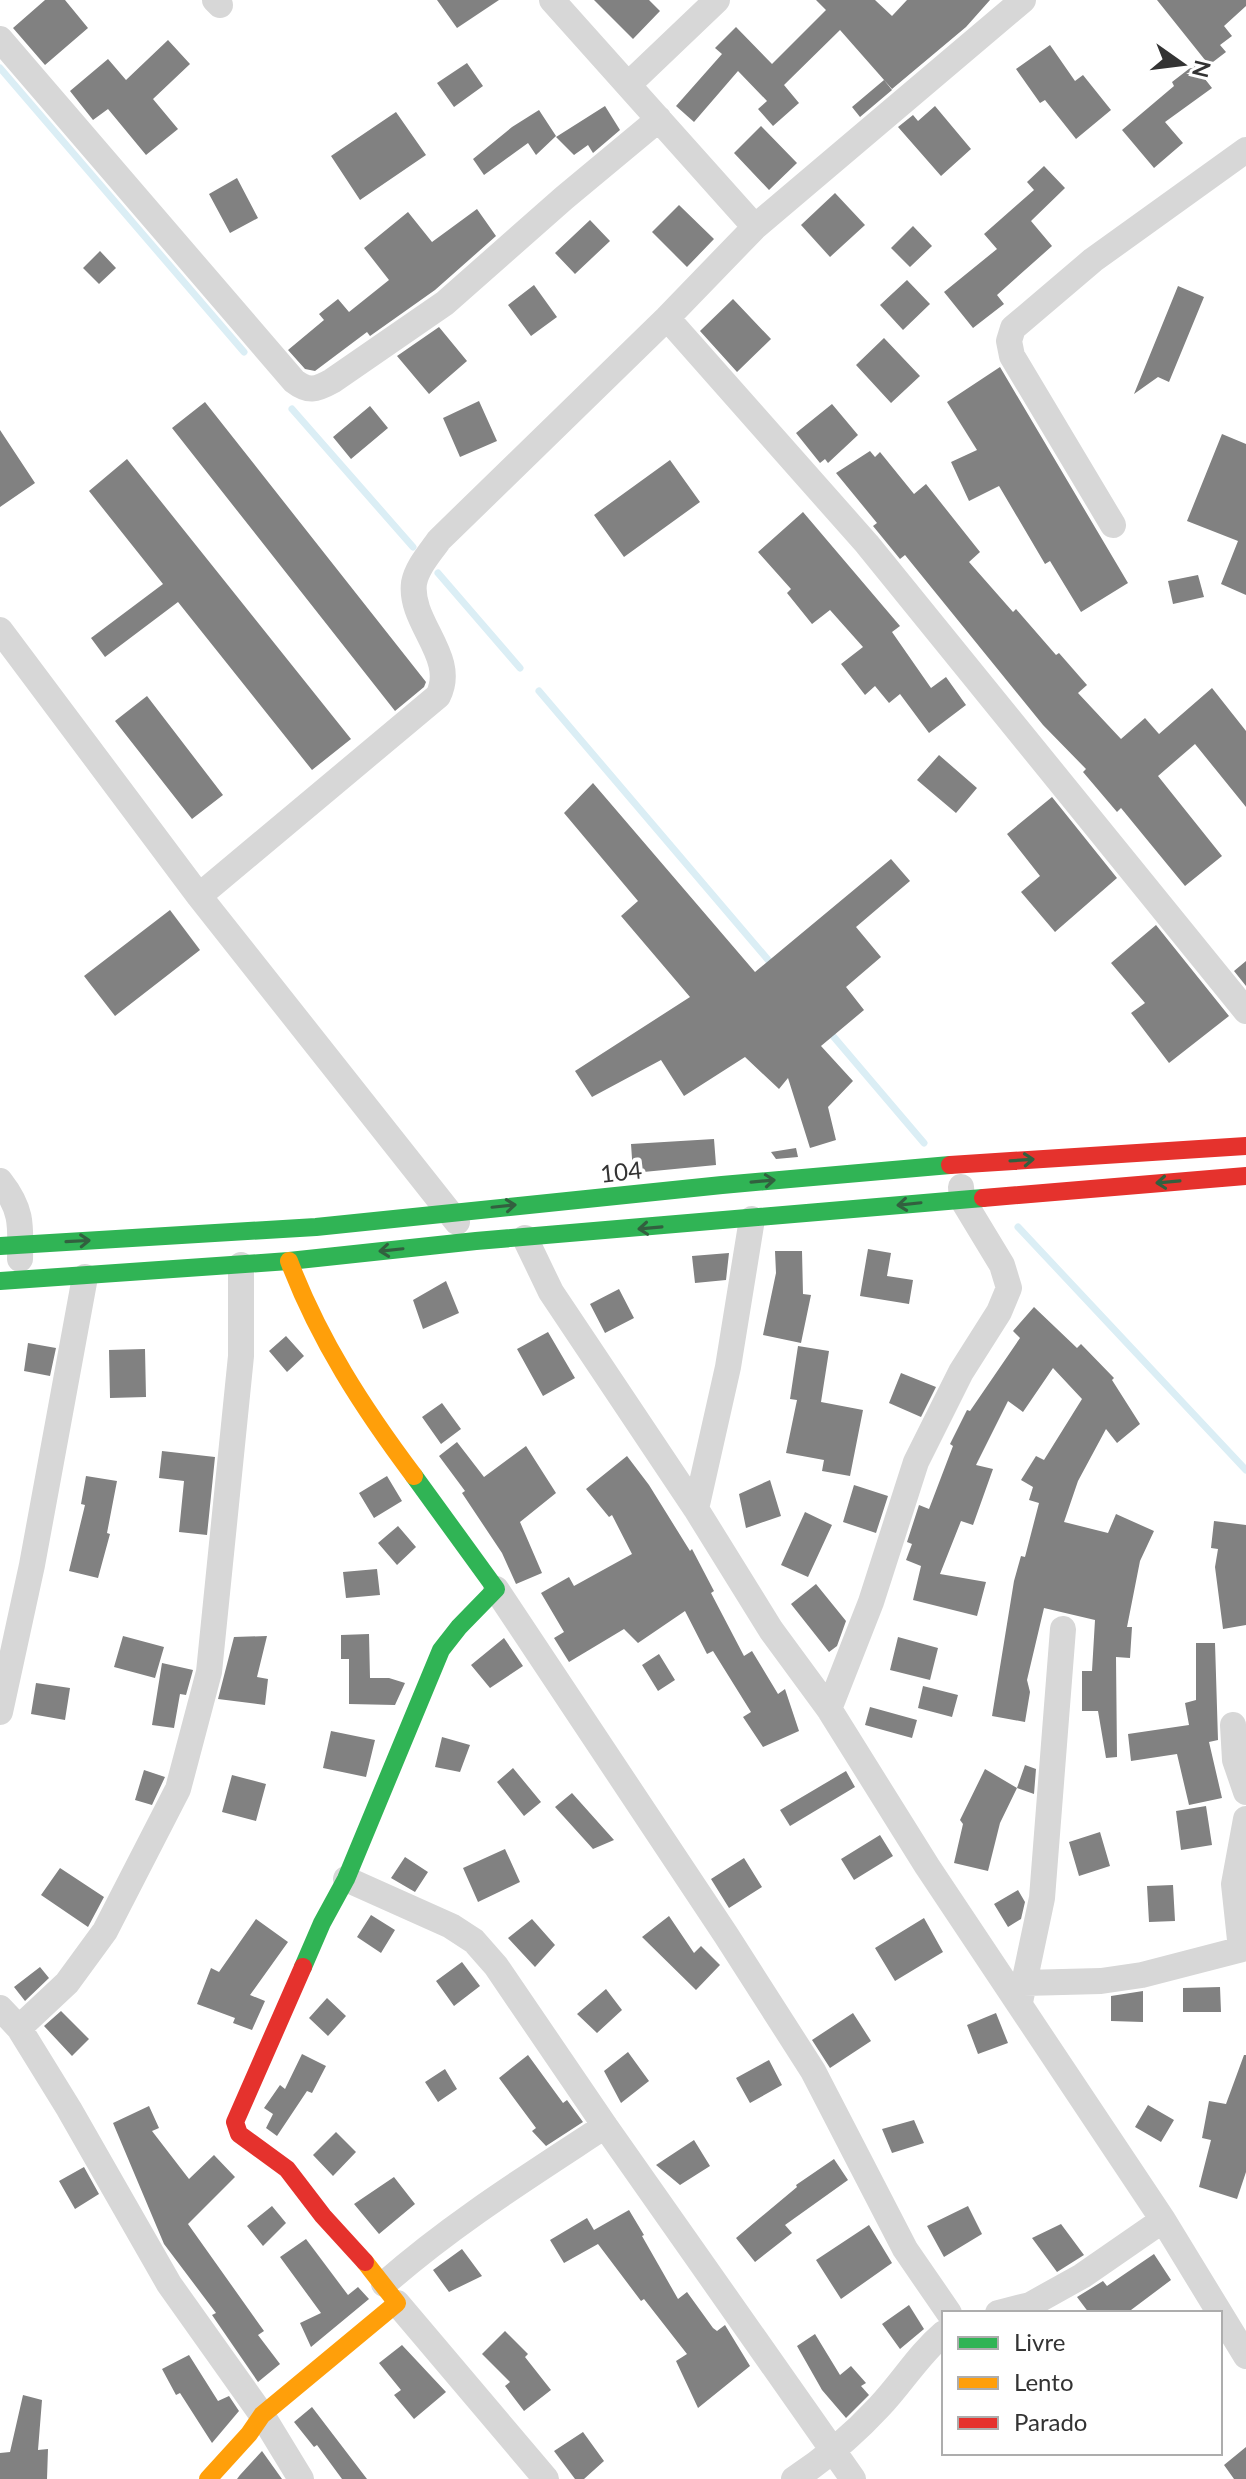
<svg xmlns="http://www.w3.org/2000/svg" width="1246" height="2479" viewBox="0 0 1246 2479" font-family="Lato,sans-serif">
	<style>
		.lines { fill: none; stroke-linecap: round; stroke-linejoin: round }
		.stream { stroke: #dbeef5; stroke-width: 7 }
		.building { fill: #818181 }
		.street { stroke: #d7d7d7; stroke-width: 26 }
		.fast { stroke: #30b455; stroke-width: 18 }
		.slow { stroke: #ff9f0a; stroke-width: 18 }
		.jam { stroke: #e5322d; stroke-width: 18 }
		.oneway { stroke: #32603f }
		.labels { text-anchor: middle; dominant-baseline: central; stroke-width: 8; stroke-linejoin: round; paint-order: stroke }
		.street-label { font-size: 24px; fill: #333; stroke: #fff }
	</style>
	<rect width="100%" height="100%" fill="#fff"/>
	<g class="lines">
		<!-- stream -->
		<path class="stream" d="M0,68l244,284
			M292,409l121,138
			M438,573l82,95
			M539,691l236,277
			M827,1029l97,114
			M1018,1227l228,243"/>
	</g>
	<!-- building -->
	<path class="building" d="M45,0h20l23,28 -43,37 -32,-37z
		M437,0h62l-42,28z
		M594,0h55l11,11 -27,28z
		M816,0h59l17,16 15,-16h83l-24,27 -74,62 -52,-59 -56,55 15,18 -26,23 -15,-17 9,-8 -29,-30 -44,51 -18,-16 46,-52 -7,-6 21,-21 36,37 54,-54z
		M1157,0h89v6l-22,20 8,10 -12,9 6,7 -17,13z
		M168,40l22,24 -37,35 25,30 -32,26 -38,-46 -15,11 -23,-29 38,-32 18,21z
		M1050,45l25,36 8,-6 28,35 -35,29 -31,-39 -5,3 -24,-34z
		M467,63l16,23 -29,21 -17,-24z
		M1194,65l18,23 -47,34 18,21 -29,25 -32,-38 52,-44 -2,-4z
		M884,80l8,10 -32,27 -8,-10z
		M605,106l15,24 -27,23 -5,-8 -14,10 -18,-18z
		M935,106l36,43 -30,27 -43,-49 15,-12 5,6z
		M539,110l17,26 -20,19 -8,-12 -44,32 -11,-16 39,-32z
		M396,112l30,43 -66,45 -29,-44z
		M761,126l36,37 -28,27 -35,-37z
		M1044,166l21,22 -34,33 21,25 -55,49 7,9 -31,24 -29,-36 53,-43 -13,-15 50,-44 -7,-8z
		M237,178l21,40 -28,15 -21,-39z
		M835,193l30,32 -35,32 -29,-32z
		M679,205l35,34 -27,28 -35,-35z
		M477,209l19,27 -61,54 -65,46 -3,-4 -52,39 -10,-2 -17,-19 36,-30 -5,-6 19,-15 11,13 40,-32 -25,-32 44,-36 24,30z
		M590,220l20,21 -35,33 -20,-21z
		M913,226l19,20 -22,21 -19,-19z
		M100,251l16,17 -17,16 -16,-16z
		M907,280l23,24 -27,26 -23,-25z
		M534,285l23,32 -26,19 -23,-31z
		M1178,286l26,11 -35,85 -11,-5 -24,17z
		M733,299l38,40 -34,33 -37,-41z
		M439,327l28,34 -38,33 -32,-38z
		M884,338l36,38 -29,27 -35,-38z
		M1000,367l128,216 -47,29 -31,-51 -5,3 -46,-78 -30,15 -18,-39 26,-12 -30,-48z
		M479,401l18,40 -37,16 -17,-39z
		M205,402l221,280 -2,5 -29,24 -223,-283z
		M832,404l26,31 -30,28 -3,-4 -5,4 -24,-30z
		M370,406l18,22 -37,31 -18,-22z
		M0,430l35,53 -35,24z
		M1222,434l24,10v151l-25,-11 17,-43 -51,-20z
		M870,451l5,6 5,-5 34,42 12,-10 54,68 -11,10 44,50 3,-3 40,46 3,-2 28,32 -9,8 43,46 24,-21 14,16 53,-46 34,43v76l-51,-63 -37,32 64,80 -37,30 -64,-78 -4,4 -34,-40 3,-3 -43,-44 -138,-170 -5,4 -27,-33 4,-3 -41,-50z
		M127,459l224,280 -39,31 -134,-168 -73,55 -14,-19 72,-54 -74,-93z
		M670,460l30,42 -76,55 -30,-42z
		M803,512l97,114 -8,6 39,56 15,-11 20,28 -37,28 -29,-39 -11,9 -14,-17 -10,9 -24,-31 22,-17 -33,-37 -18,14 -25,-31 4,-4 -33,-37z
		M1198,575l6,22 -31,7 -5,-23z
		M147,696l76,99 -31,24 -77,-98z
		M939,755l38,33 -21,25 -39,-33z
		M593,783l162,189 136,-113 19,22 -54,46 25,30 -35,30 18,23 -43,36 32,35 -25,26 8,33 -26,8 -22,-70 -9,11 -34,-32 -61,39 -23,-36 -69,37 -17,-26 115,-74 -69,-81 17,-15 -74,-88z
		M1052,797l65,81 -62,54 -34,-40 19,-16 -33,-42z
		M170,910l30,40 -85,66 -31,-40z
		M1156,925l73,91 -60,47 -38,-50 14,-10 -34,-40z
		M1246,961v25l-12,-15z
		M714,1139l2,26 -83,8 -2,-29z
		M796,1148l2,9 -22,2 -5,-7z
		M868,1249l23,4 -4,23 26,4 -4,24 -49,-8z
		M775,1251h27l1,43 8,1 -10,48 -38,-8 13,-62z
		M729,1253l-3,27 -31,3 -3,-27z
		M446,1281l13,32 -36,16 -10,-29z
		M619,1289l15,29 -29,15 -15,-29z
		M1034,1307l43,41 4,-4 33,34 -2,2 28,44 -23,19 -11,-14 -28,52 -14,41 44,11 8,-19 38,17 -14,30 -13,66h5l-2,31 -14,-1 1,100 -11,1 -8,-47h-16v-40h10l3,-51 -51,-12 -17,72 3,12 -5,30 -33,-6 22,-135 7,-25 4,1 14,-54 -10,-3 4,-13 -12,-7 15,-24 8,4 38,-61 -29,-31 -30,44 -15,-11 -32,64 17,4 -20,56 -12,-4 -21,53 46,8 -9,34 -64,-16 8,-34 -15,-6 6,-16 -5,-2 12,-37 10,4 24,-63 -3,-2 17,-34 3,1 50,-73 -7,-7z
		M548,1332l27,46 -32,18 -26,-47z
		M286,1336l18,20 -17,16 -18,-21z
		M28,1343l28,5 -6,28 -26,-5z
		M798,1346l31,5 -8,51 42,8 -13,66 -28,-5 2,-11 -38,-7 11,-53 -7,-1z
		M145,1349l1,48 -36,1 -1,-48z
		M901,1373l35,14 -15,30 -32,-14z
		M442,1403l19,26 -20,15 -19,-27z
		M457,1442l27,35 42,-31 30,47 -36,29 22,51 -26,11 -14,-31 -40,-60 3,-2 -26,-35z
		M162,1451l53,6 -8,78 -28,-3 5,-51 -25,-3z
		M627,1456l22,29 41,66 2,-2 22,42 -3,2 33,63 8,-5 26,43 7,-5 14,42 -36,16 -20,-30 8,-5 -38,-61 -6,3 -22,-43 -47,32 -14,-14 -55,33 -15,-24 10,-6 -23,-39 28,-16 5,9 58,-32 -20,-39 -3,2 -23,-28z
		M86,1476l31,5 -10,52 3,1 -12,44 -29,-7 16,-66 -4,-1z
		M387,1476l15,25 -28,17 -15,-25z
		M770,1480l11,36 -35,12 -7,-34z
		M854,1485l34,11 -12,37 -33,-11z
		M805,1512l27,13 -24,52 -27,-12z
		M1214,1521l32,4v100l-23,4 -8,-62 3,-18 -7,-1z
		M398,1526l18,21 -19,18 -19,-22z
		M377,1569l3,26 -34,3 -3,-26z
		M816,1584l30,37 -9,25 -8,6 -38,-48z
		M369,1634l1,44h19l16,5 -10,22 -46,-1v-45h-8v-24z
		M123,1636l41,11 -9,31 -41,-11z
		M267,1636l-10,41 11,2 -3,26 -47,-6 16,-62z
		M898,1637l40,11 -8,32 -40,-10z
		M504,1638l19,28 -33,22 -19,-23z
		M1196,1643h19l3,97 -9,2 13,56 -33,7 -12,-51 -46,7 -3,-27 61,-9 -4,-22 11,-3z
		M659,1654l16,26 -17,11 -16,-26z
		M162,1663l31,7 -7,25 -6,-1 -6,34 -22,-3z
		M36,1683l34,5 -5,32 -34,-6z
		M923,1686l35,9 -6,22 -34,-9z
		M870,1707l47,13 -5,18 -47,-13z
		M331,1731l44,9 -9,37 -43,-9z
		M442,1737l28,8 -10,27 -25,-5z
		M1025,1765l11,4 -2,25 -17,-6z
		M513,1768l28,34 -17,14 -27,-34z
		M985,1769l32,19 -17,35 -12,48 -34,-8 9,-39 -3,-4z
		M144,1770l21,7 -13,28 -17,-5z
		M846,1771l9,16 -65,39 -10,-16z
		M232,1775l34,9 -10,37 -34,-9z
		M572,1793l42,47 -21,9 -38,-42z
		M1206,1806l6,39 -31,5 -5,-39z
		M1100,1832l10,34 -31,10 -10,-34z
		M880,1835l13,21 -39,24 -13,-21z
		M505,1849l15,33 -42,20 -15,-34z
		M405,1857l23,15 -13,20 -24,-14z
		M744,1858l18,29 -33,21 -18,-29z
		M60,1868l44,29 -16,30 -47,-32z
		M1173,1885l2,36 -26,1 -2,-36z
		M1018,1890l7,12 -4,17 -13,8 -14,-23z
		M371,1915l24,15 -14,23 -24,-16z
		M669,1916l25,37 7,-7 19,19 -24,25 -54,-53z
		M924,1918l19,34 -48,29 -20,-33z
		M256,1919l32,23 -38,53 15,6 -13,29 -19,-7 2,-5 -38,-14 14,-36 8,4z
		M532,1919l23,26 -20,22 -27,-29z
		M462,1962l18,24 -26,20 -18,-25z
		M40,1967l9,11 -24,23 -11,-14z
		M1220,1987l1,25h-38v-24z
		M606,1989l16,21 -25,23 -20,-19z
		M1143,1991v31l-32,-1v-25z
		M327,1998l19,18 -18,20 -19,-18z
		M61,2011l28,28 -17,17 -28,-30z
		M853,2013l18,28 -41,27 -18,-28z
		M996,2013l12,30 -30,11 -11,-29z
		M628,2052l21,29 -28,22 -17,-32z
		M302,2054l24,12 -14,27 -5,-2 -30,45 -11,-8 7,-14 -9,-6 16,-23 5,4z
		M528,2055l35,48 4,-3 16,22 -37,24 -14,-15 4,-3 -37,-50z
		M1244,2055h2v117l-9,27 -38,-12 12,-47 -9,-2 7,-37 17,3z
		M769,2060l13,25 -32,18 -14,-25z
		M445,2069l12,20 -19,13 -13,-20z
		M1148,2105l26,15 -13,22 -26,-15z
		M149,2106l10,22 -7,3 37,48 25,-24 21,22 -47,47 76,107 -6,4 22,29 -22,18 -46,-67 4,-2 -52,-69 -51,-121z
		M914,2120l10,23 -32,10 -10,-24z
		M336,2132l20,20 -23,24 -20,-21z
		M694,2140l16,26 -30,19 -24,-20z
		M834,2159l14,21 -63,45 7,8 -37,29 -19,-24 61,-51 -1,-2z
		M84,2167l15,27 -24,15 -16,-28z
		M394,2177l21,27 -36,30 -25,-30z
		M272,2206l14,17 -23,23 -16,-20z
		M968,2206l14,28 -38,23 -17,-31z
		M629,2210l15,25 -2,1 36,63 9,-7 26,36 4,3 8,-6 25,41 -52,42 -22,-47 11,-7 -43,-55 -3,2 -43,-57 -34,19 -14,-23 37,-22 7,12z
		M1061,2224l23,31 -27,17 -25,-34z
		M869,2225l23,38 -51,36 -25,-39z
		M306,2239l42,56 10,-8 11,12 -58,48 -11,-24 21,-10 -41,-56z
		M462,2249l20,27 -33,16 -16,-22z
		M1154,2254l17,26 -44,33h-38l-12,-16 26,-16 4,5z
		M909,2305l15,24 -24,20 -18,-25z
		M505,2331l23,23 -3,3 26,33 -27,21 -19,-25 5,-4 -28,-28z
		M815,2334l25,41 11,-9 15,17 -5,3 8,9 -23,23 -24,-28 -25,-44z
		M402,2345l44,47 -32,27 -20,-24 7,-5 -22,-27z
		M189,2355l29,46 11,-5 10,15 -27,32 -32,-50 -4,2 -14,-26z
		M23,2395l19,5 -4,50 10,-1 -1,30h-47v-26l10,-1z
		M312,2407l55,72h-25l-25,-34 -3,2 -20,-25z
		M583,2432l21,29 -20,18h-9l-21,-28z
		M1246,2447v32h-12l-10,-14z
		M262,2451l20,28h-45l3,-4z"/>
	<g class="lines">
		<!-- street -->
		<path class="street" d="M215,0l5,5
			M552,0l203,227
			M0,39l294,342c14,11 22,9 38,0l113,-78 119,-105 95,-79
			M629,84l88,-84
			M667,318l200,226 379,467
			M1113,525l-101,-169 -3,-15 4,-13 80,-68 153,-110
			M0,630l199,266 258,326
			M199,896l239,-200c20,-39 -29,-73 -24,-113 3,-16 16,-30 25,-43l228,-222 88,-91 268,-227
			M0,1181c22,28 21,43 20,78
			M525,1238l26,54 145,217 75,121 58,79 98,157 236,354 83,136
			M696,1509l32,-142 24,-148
			M496,1589l230,346 87,136 92,178 44,64
			M829,1709l42,-107 45,-140 45,-90 38,-60 10,-24 -7,-23 -40,-66 -1,-12
			M0,1712l32,-147 53,-288
			M1233,1725l2,35 11,32
			M346,1879l105,47 23,15 22,25 109,160 248,353
			M1241,1949l-7,-65 12,-65
			M1024,1983l77,-2 41,-6 104,-27
			M1020,2002l22,-104 21,-269
			M0,2008l19,20 50,81 100,175 93,131 39,64
			M19,2028l48,-45 38,-52 73,-142 31,-117 32,-316v-91
			M384,2284c68,-60 145,-108 221,-158
			M397,2303l149,176
			M998,2313l32,-8 52,-29 81,-56
			M794,2479c32,-21 59,-44 85,-72 23,-24 39,-52 65,-74"/>
		<!-- fast -->
		<path class="fast" d="M0,1246l316,-19 406,-42 228,-20
			M0,1281l289,-20 187,-20 507,-43
			M303,1967l19,-44 24,-44 95,-229 18,-23 37,-38 -82,-113"/>
		<!-- slow -->
		<path class="slow" d="M289,1261c30,79 74,147 125,215
			M208,2479l41,-45 13,-19 135,-112 -32,-41"/>
		<!-- jam -->
		<path class="jam" d="M950,1165l296,-19
			M983,1198l263,-22
			M303,1967l-68,155 4,12 48,35 36,47 42,46"/>
	</g>
	<!-- one-way arrows -->
	<defs><path id="oneway-shaft" d="M-6 0H5M1.5-3L5.5 0L1.5 3" fill="none" stroke-width="1.6" stroke-linecap="round" stroke-linejoin="round" transform="scale(2)"/></defs>
	<g class="oneway">
		<use href="#oneway-shaft" transform="translate(1022 1160) rotate(-4)"/>
		<use href="#oneway-shaft" transform="translate(763 1181) rotate(-5)"/>
		<use href="#oneway-shaft" transform="translate(1168 1182) rotate(175)"/>
		<use href="#oneway-shaft" transform="translate(909 1204) rotate(174)"/>
		<use href="#oneway-shaft" transform="translate(504 1206) rotate(-6)"/>
		<use href="#oneway-shaft" transform="translate(650 1228) rotate(175)"/>
		<use href="#oneway-shaft" transform="translate(78 1241) rotate(-3)"/>
		<use href="#oneway-shaft" transform="translate(391 1250) rotate(174)"/>
	</g>
	<g class="labels">
		<!-- street labels -->
		<g class="street-label">
			<text transform="translate(621 1171) rotate(-6)">104</text>
		</g>
	</g>
	<!-- legend -->
	<rect x="942" y="2311" width="280" height="144" fill="#ffffff" stroke="#adadad" stroke-width="2"/>
	<rect x="958" y="2337" width="40" height="12" fill="#30b455" stroke="#adadad" stroke-width="2"/>
	<text x="1014" y="2351" font-size="24" fill="#333333">Livre</text>
	<rect x="958" y="2377" width="40" height="12" fill="#ff9f0a" stroke="#adadad" stroke-width="2"/>
	<text x="1014" y="2391" font-size="24" fill="#333333">Lento</text>
	<rect x="958" y="2417" width="40" height="12" fill="#e5322d" stroke="#adadad" stroke-width="2"/>
	<text x="1014" y="2431" font-size="24" fill="#333333">Parado</text>
	<!-- north arrow -->
	<g transform="translate(1182 64) rotate(104)" stroke="#ffffff" stroke-width="6" paint-order="stroke">
	<path d="M0-6L14 30L0 20L-14 30Z" fill="#333333"/>
	<text y="-12" font-size="22" font-weight="bold" text-anchor="middle" fill="#333333">N</text>
	</g>
</svg>
